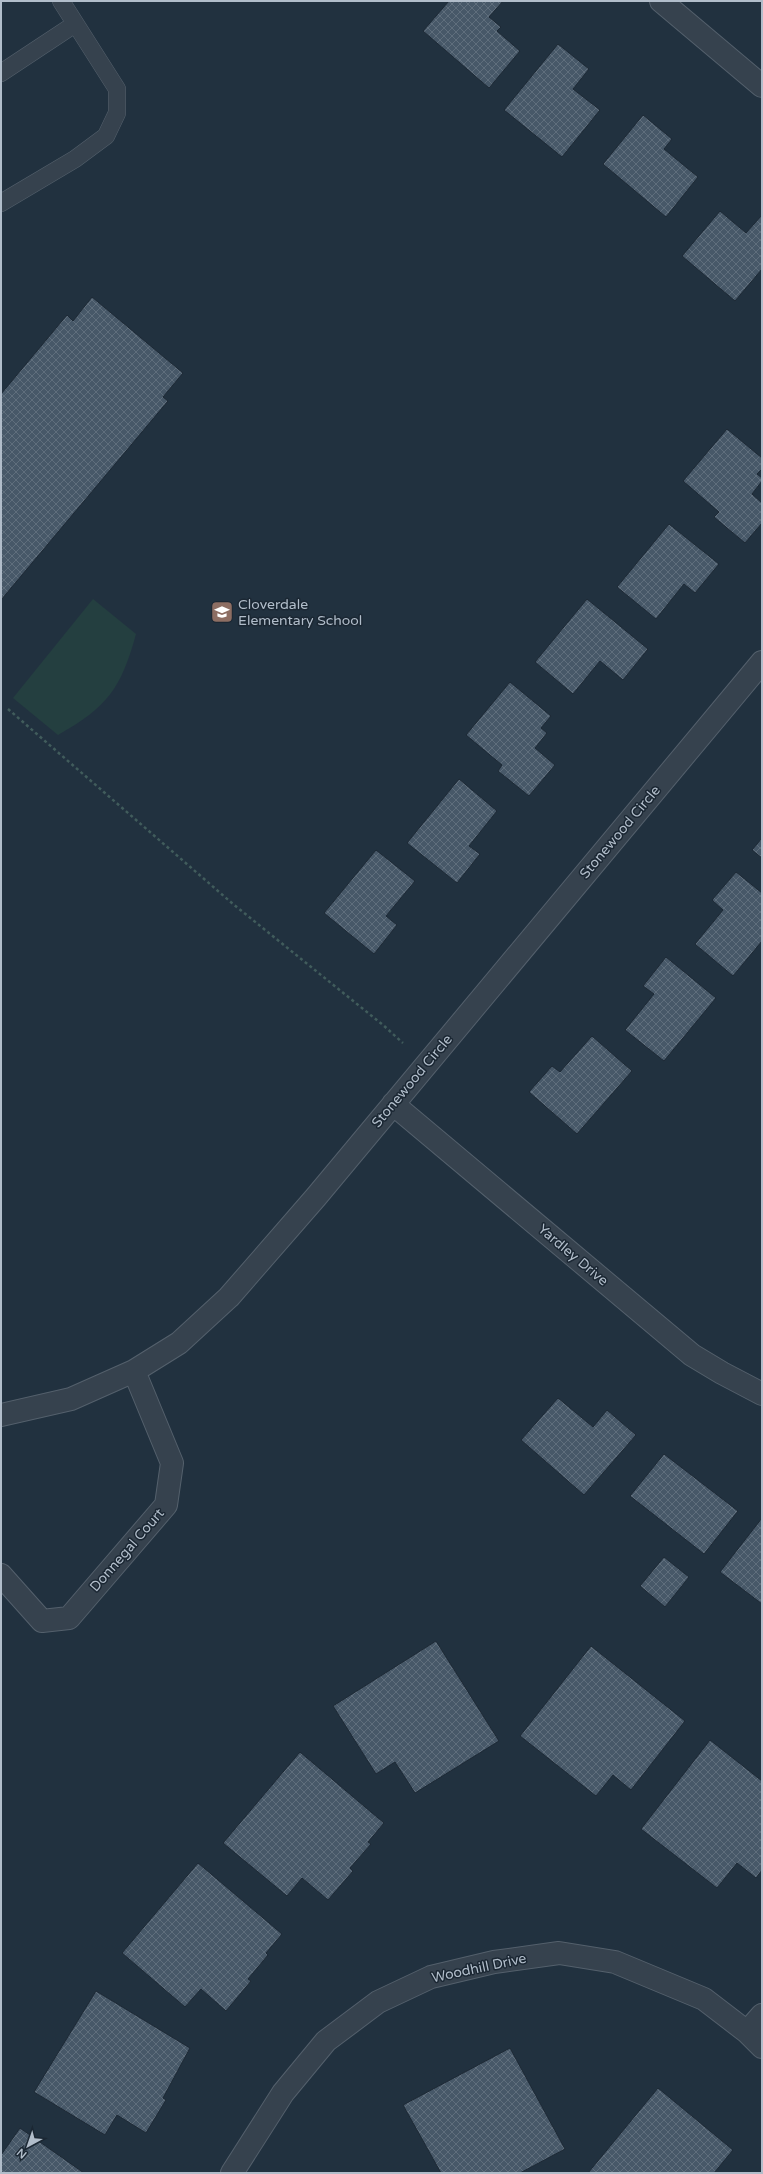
<svg xmlns="http://www.w3.org/2000/svg" width="763" height="2174" viewBox="0 0 763 2174" font-family="'Varela Round',sans-serif">
	<style>
		.park { fill: #243f40 }
		.building { fill: url(#building-cross-hatch); stroke: #1d2935 }
		.lines { fill: none; stroke-linecap: round; stroke-linejoin: round }
		.service-casing { stroke: #54606c; stroke-width: 18 }
		.minor-casing { stroke: #54606c; stroke-width: 24 }
		.path { stroke: #415c5c; stroke-width: 2.5; stroke-dasharray: 3 3; stroke-linecap: butt }
		.service { stroke: #36424e; stroke-width: 17 }
		.minor { stroke: #36424e; stroke-width: 22 }
		.labels { text-anchor: middle; dominant-baseline: central; stroke-width: 3; stroke-linejoin: round; paint-order: stroke }
		.poi-label { font-size: 14px; fill: #b1bdca; stroke: #1b2733; text-anchor: start }
		.street-label { font-size: 14px; fill: #b1bdca; stroke: #1b2733 }
	</style>
	<defs>
		<pattern id="building-cross-hatch" width="8" height="8" patternUnits="userSpaceOnUse"><rect width="8" height="8" fill="#475868"/><path d="M0 0l8 8M0 8l8-8" fill="none" stroke="#5f6e7c"/></pattern>
	</defs>
	<rect width="100%" height="100%" fill="#21313f"/>
	<!-- park -->
	<path class="park" d="M93,599l43,35c-15,55 -29,73 -78,101l-45,-37z"/>
	<!-- building -->
	<path class="building" d="M449,1h54l-14,16 12,10 -4,4 23,20 -31,37 -66,-57z
		M558,44l31,25 -16,20 27,21 -38,47 -58,-47z
		M643,115l29,24 -8,10 34,28 -32,40 -63,-53z
		M720,211l26,22 16,-18v54l-27,32 -53,-45z
		M92,297l91,76 -20,24 5,4 -167,199v-206l66,-79 6,6z
		M727,429l35,29v11l-5,5 5,4v3l-10,13 10,9v20l-17,20 -31,-26 5,-5 -36,-31z
		M669,524l50,40 -24,29 -11,-9 -28,35 -39,-32z
		M587,599l61,50 -25,31 -23,-19 -27,33 -38,-32z
		M510,682l41,34 -10,12 6,5 -12,15 20,17 -26,31 -31,-25 4,-6 -36,-30z
		M459,779l38,32 -28,35 11,8 -23,29 -50,-40z
		M762,838v20l-10,-8z
		M376,850l39,31 -29,35 11,9 -23,29 -50,-41z
		M736,872l26,21v48l-29,35 -38,-32 28,-34 -11,-10z
		M666,957l50,41 -52,63 -39,-31 29,-36 -11,-8z
		M592,1036l40,35 -55,63 -48,-42 23,-26 8,6z
		M558,1398l35,29 14,-17 29,25 -52,60 -63,-55z
		M664,1454l74,57 -34,43 -74,-58z
		M762,1518v86l-42,-32z
		M664,1557l25,20 -24,30 -25,-21z
		M436,1641l63,100 -84,52 -20,-31 -19,12 -43,-68z
		M591,1646l94,75 -54,69 -18,-15 -17,21 -76,-60z
		M710,1740l52,41v89l-6,8 -19,-15 -20,25 -76,-59z
		M300,1752l84,71 -16,19 3,2 -21,24 3,3 -25,29 -26,-22 -15,18 -64,-53z
		M198,1863l84,71 -16,19 2,2 -20,24 3,2 -25,30 -25,-22 -16,18 -63,-54z
		M96,1991l94,57 -27,50 3,2 -20,33 -29,-18 -12,20 -71,-43z
		M510,2048l55,101 -45,24h-79l-38,-68z
		M658,2088l75,62 -19,23h-126z
		M20,2128l64,45h-83v-18z"/>
	<g class="lines">
		<!-- service casing -->
		<g class="service-casing">
			<path id="service" d="M1,73l74,-49
				M1,203l74,-44 31,-23 11,-23v-24l-56,-88"/>
		</g>
		<!-- minor casing -->
		<g class="minor-casing">
			<path id="minor" d="M661,1l101,85
				M393,1104l299,251 30,18 40,21
				M1,1415l70,-16 63,-28 45,-28 50,-46 87,-100 446,-535
				M1,1575l41,46 27,-3 97,-113 6,-42 -38,-92
				M747,2032l15,-17
				M232,2173l51,-80 43,-52 52,-39 53,-25 63,-15 65,-9 56,9 89,37 43,33 15,15"/>
		</g>
		<!-- path -->
		<path class="path" d="M8,709l225,195 150,121 20,18"/>
		<!-- service -->
		<use href="#service" class="service"/>
		<!-- minor -->
		<use href="#minor" class="minor"/>
	</g>
	<!-- icons -->
	<defs>
		<g id="school-square" transform="scale(1.15)"><rect x="-9" y="-9" width="18" height="18" rx="4" fill="#8d6e63" stroke="#1b2733"/><path d="M0-5L7-2L0 1L-7-2ZM-4 1L0 2.5L4 1V4Q0 6-4 4Z" fill="#fff"/></g>
	</defs>
	<g fill-rule="evenodd">
		<use href="#school-square" x="222" y="612"/>
	</g>
	<g class="labels">
		<!-- poi labels -->
		<g class="poi-label">
			<text x="238" y="604">Cloverdale<tspan x="238" dy="16">Elementary School</tspan></text>
		</g>
		<!-- street labels -->
		<g class="street-label">
			<text transform="translate(620 832) rotate(-50)">Stonewood Circle</text>
			<text transform="translate(412 1081) rotate(-50)">Stonewood Circle</text>
			<text transform="translate(573 1255) rotate(40)">Yardley Drive</text>
			<text transform="translate(127 1550) rotate(-49)">Donnegal Court</text>
			<text transform="translate(479 1968) rotate(-12)">Woodhill Drive</text>
		</g>
	</g>
	<!-- border -->
	<rect width="763" height="2174" fill="none" stroke="#b1bdca" stroke-width="4"/>
	<!-- north arrow -->
	<g transform="translate(28 2146) rotate(220)" stroke="#1b2733" stroke-width="3" paint-order="stroke">
	<path d="M0-3L7 15L0 10L-7 15Z" fill="#b1bdca"/>
	<text y="-6" font-size="11" font-weight="bold" text-anchor="middle" fill="#b1bdca">N</text>
	</g>
</svg>
